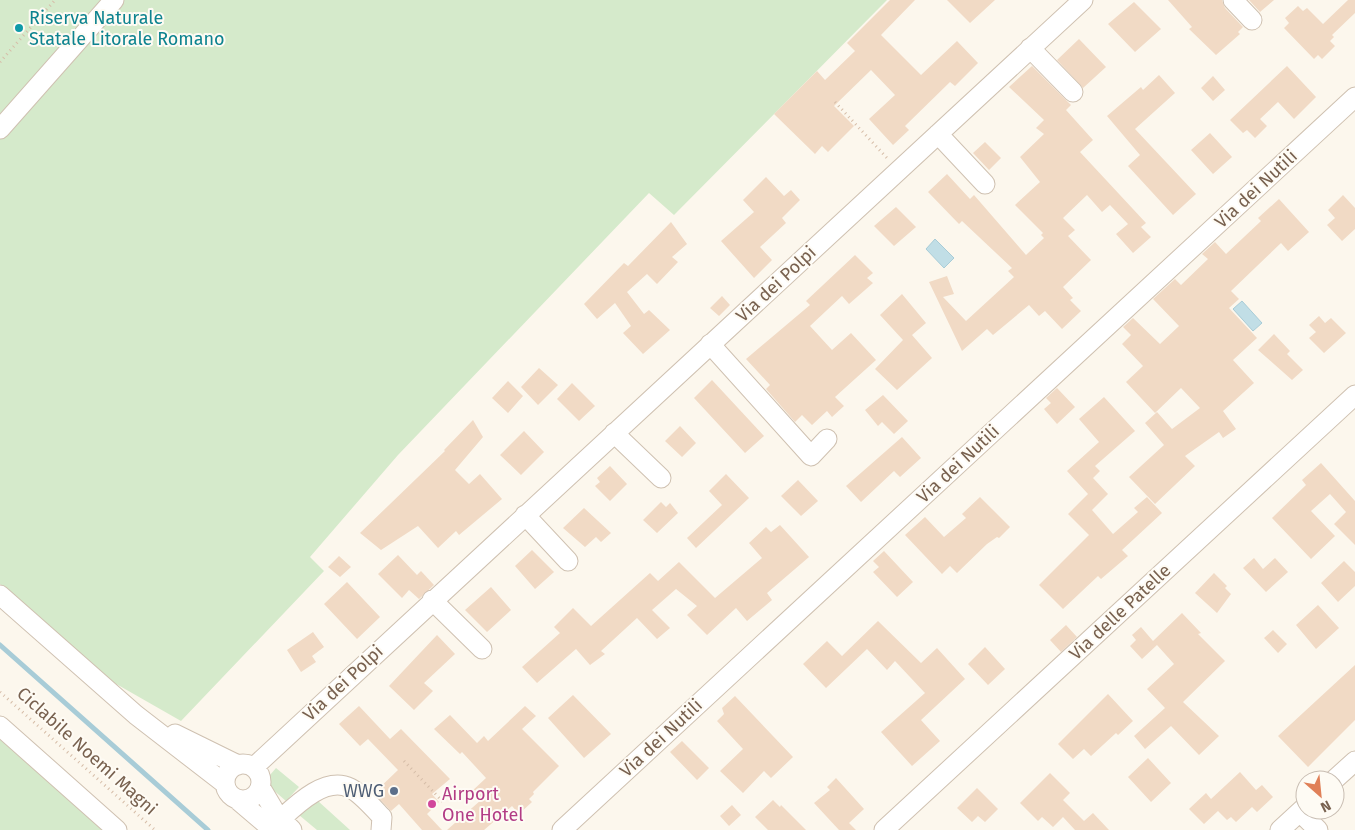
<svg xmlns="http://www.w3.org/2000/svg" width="1355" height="830" viewBox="0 0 1355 830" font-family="'Fira Sans',sans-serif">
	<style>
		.green { fill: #d5eacb }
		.water { fill: #c1dee6; stroke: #a8ccd7 }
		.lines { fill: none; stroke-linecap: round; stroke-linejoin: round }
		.stream { stroke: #a8ccd7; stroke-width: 5 }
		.building { fill: #f1dac5 }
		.minor-casing { stroke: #cfc1b1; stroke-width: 21 }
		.path { stroke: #d6bda8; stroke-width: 3; stroke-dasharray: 1 4; stroke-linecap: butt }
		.minor { stroke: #fff; stroke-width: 19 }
		.culture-dot { fill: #0f9aa8; stroke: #fefbf4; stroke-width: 2 }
		.service-dot { fill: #5c6f8a; stroke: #fefbf4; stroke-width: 2 }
		.hotel-dot { fill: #d1479c; stroke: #fefbf4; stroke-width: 2 }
		.labels { text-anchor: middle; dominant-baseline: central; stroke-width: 4; stroke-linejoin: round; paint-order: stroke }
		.culture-label { font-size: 18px; fill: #0d838f; stroke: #fefbf4; text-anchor: start }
		.street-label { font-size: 18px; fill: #78614f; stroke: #fefbf4 }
		.service-label { font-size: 18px; fill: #4e5e75; stroke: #fefbf4; text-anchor: end }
		.hotel-label { font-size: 18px; fill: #b23c85; stroke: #fefbf4; text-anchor: start }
	</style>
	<rect width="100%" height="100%" fill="#fcf7ed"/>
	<!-- green -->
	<path class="green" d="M0,0h887l-213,215 -25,-22 -251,262 -88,102 14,14 -143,150 -77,-44 -104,-93z
		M0,731l111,99h-111z
		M276,768l23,19 -13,14 -22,-19z
		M318,801l32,29h-33l-18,-15z"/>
	<!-- water -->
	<path class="water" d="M935,239l19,19 -10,10 -18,-19z
		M1242,301l20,22 -9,8 -20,-22z"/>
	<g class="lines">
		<!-- stream -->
		<path class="stream" d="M0,645l208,185"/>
	</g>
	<!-- building -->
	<path class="building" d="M890,0h25l-34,35 40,40 36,-34 21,22 -23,23 -5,-4 -45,44 4,4 -16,15 -24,-26 26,-24 -24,-25 -37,36 20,20 -26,26 -6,-6 -7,8 -41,-40 43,-43 8,9 30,-29 -8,-8z
		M947,0h48l-25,23z
		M1168,0h54l3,8 18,19 -5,5 2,2 -24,21 -27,-26 3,-2z
		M1249,0h25l-14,12z
		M1348,0h7v13l-23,22 2,2 -4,4 5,5 -13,13 -4,-4 -4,4 -30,-31 5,-5 -4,-5 13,-12 5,5 4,-3 16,16z
		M1134,2l27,27 -26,23 -27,-28z
		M1079,39l27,28 -23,21 -26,-28z
		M1032,66l39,39 -5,5 27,30 -13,12 66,71 -5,4 10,10 -18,16 -17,-19 12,-10 -18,-19 -8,7 -15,-17 -24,23 12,12 -7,6 23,24 -28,27 10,11 -3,2 11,11 -19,18 -17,-18 -6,5 -10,-11 -36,30 -6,-6 -25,22 -33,-69 18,-6 7,18 -11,3 23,24 48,-44 -6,-6 4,-3 -50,-47 -3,3 -31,-32 19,-18 23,25 4,-4 52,60 18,-17 -3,-3 2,-2 -28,-28 25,-23 -20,-25 24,-23 -8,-6 8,-8 -35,-33z
		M1287,66l29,31 -22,22 -16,-17 -18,17 7,7 -12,12 -8,-8 -4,3 -13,-13z
		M1159,75l16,18 -40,36 61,65 -23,21 -45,-49 12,-11 -33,-39 34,-29 2,3z
		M1213,76l12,14 -12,11 -12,-13z
		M1210,133l22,24 -19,17 -22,-24z
		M985,142l16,16 -12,12 -16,-17z
		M766,177l18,19 7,-6 9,10 -18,18 4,5 -26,24 12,13 -18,18 -33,-37 33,-29 -11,-12z
		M1343,195l12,13v21l-13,12 -15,-16 8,-7 -7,-8z
		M1279,199l30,33 -21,19 -7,-8 -50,48 8,8 -10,9 28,30 -24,22 21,23 -31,28 13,18 -13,9 -4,-6 -34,24 10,10 -40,38 -26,-27 35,-32 -19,-22 12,-11 15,17 28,-21 -19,-20 -26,25 -29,-31 17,-16 -21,-22 9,-9 -8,-8 10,-9 27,26 19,-18 -26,-27 22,-20 6,6 27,-26 -6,-5 13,-12 11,12 35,-33 -3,-3z
		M896,207l20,20 -22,19 -20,-20z
		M671,222l16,22 -15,13 6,5 -21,22 -10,-10 -20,18 17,22 5,-4 21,20 -27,24 -20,-21 8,-7 -16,-23 -18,16 -13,-15 40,-41 4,3z
		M855,255l18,18 -6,5 6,5 -24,21 -7,-8 -32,30 22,24 19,-17 25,27 -41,37 9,9 -12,11 -5,-6 -15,14 -10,-10 -7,7 -29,-33 4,-4 -24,-26 64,-54 -4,-4z
		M902,294l24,29 -14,12 20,23 -35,32 -22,-21 28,-29 -23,-25z
		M722,296l8,9 -11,11 -9,-8z
		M1319,316l6,7 6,-5 15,15 -22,20 -15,-15 7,-6 -7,-7z
		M1274,334l16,17 -3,3 16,16 -11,10 -34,-30z
		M539,368l19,17 -20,20 -17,-18z
		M712,380l52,56 -19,17 -51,-55z
		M508,381l15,15 -15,17 -16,-15z
		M572,383l23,23 -16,15 -22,-22z
		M1057,388l18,19 -18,17 -13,-15 7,-6 -5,-5z
		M883,395l25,26 -14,13 -12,-12 -4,4 -13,-16z
		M1104,397l31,34 -40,35 5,5 -7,7 15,16 -16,16 21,24 25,-22 -4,-4 13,-11 15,16 -40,37 6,6 -27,23 -3,-3 -35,33 -24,-24 50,-50 -21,-21 20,-20 -21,-23 32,-29 -20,-23z
		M473,420l10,17 -28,33 14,14 11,-10 22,25 -43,36 -3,-4 -18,17 -20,-22 -37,24 -21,-17 85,-82 -1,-1z
		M680,426l16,17 -14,14 -17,-16z
		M524,431l20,21 -23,23 -21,-20z
		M902,437l19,21 -21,19 -6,-6 -33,31 -15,-16z
		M1321,463l34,38v44l-21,-21 12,-12 -16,-18 -19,17 24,25 -24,23 -39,-41 34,-33 -4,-5z
		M610,466l17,18 -17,17 -15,-15 5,-4 -3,-4z
		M726,474l23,24 -53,50 -9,-10 35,-33 -13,-14z
		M798,480l20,21 -17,15 -20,-20z
		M980,497l30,30 -11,11 -2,-1 -10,7 -30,29 -7,-7 -8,8 -37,-39 20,-18 19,20 22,-19 -4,-4z
		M661,502l5,5 4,-4 8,10 -21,20 -14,-13z
		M584,508l27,25 -10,9 -5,-5 -11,10 -22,-19z
		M780,525l29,32 -42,36 5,7 -25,21 -11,-13 -29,27 -20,-20 10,-9 -21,-17 -24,21 18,18 -13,11 -20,-21 -36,33 4,3 -15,11 -14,-16 -39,34 -15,-16 38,-34 -6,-6 19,-19 18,18 59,-53 8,8 21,-19 36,36 47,-40 -13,-15 17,-16 5,5z
		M532,550l22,22 -19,17 -20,-23z
		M884,551l29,31 -16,15 -24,-25 6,-5 -6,-6z
		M398,555l19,20 4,-4 13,14 -15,14 -10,-9 -7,8 -24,-24z
		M339,556l12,11 -11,10 -12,-10z
		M1254,558l9,11 12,-11 13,14 -22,20 -23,-24z
		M1344,561l11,11v14l-17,16 -17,-19z
		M1214,573l13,13 -2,2 6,6 -14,19 -22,-20z
		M347,582l33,35 -23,22 -33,-35z
		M491,587l20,23 -24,22 -22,-22z
		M1318,605l21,23 -23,21 -20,-24z
		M1182,613l19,20 -3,1 27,27 -42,41 36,34 -20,19 -28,-29 -26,23 -11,-13 31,-28 -18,-19 27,-25 -17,-19 -15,14 -12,-13 6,-6 -4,-5 9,-8 12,14z
		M878,621l43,42 16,-15 28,31 -44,41 19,21 -28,25 -31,-34 44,-39 -30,-32 -8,9 -20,-21 -41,39 -23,-24 24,-23 15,15z
		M1066,625l11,12 -16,15 -11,-12z
		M1273,630l14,14 -9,9 -14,-15z
		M313,632l11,15 -12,9 4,6 -15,10 -14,-22z
		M437,635l18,19 -31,29 9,8 -19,19 -25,-24z
		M985,647l20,22 -17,16 -20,-21z
		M1355,665v55l-47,47 -30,-31z
		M1108,694l25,27 -15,14 -2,-2 -25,23 -7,-7 -11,10 -15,-15z
		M573,695l38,39 -27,24 -36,-40z
		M735,696l58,61 -22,21 -7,-7 -21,22 -23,-22 23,-22 -26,-28 7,-7 -2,-6z
		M359,706l31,33 11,-10 49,50 -18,15 7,8 -12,12 15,16h-20l-23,-26 -8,7 -17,-18 24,-23 -30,-31 -8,7 -21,-22z
		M525,706l11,10 -14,13 37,37 -26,26 1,2 -5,5 3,3 -13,12 -7,-8 -28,24h-37l34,-30 -10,-8 15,-14 -24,-26 -2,2 -26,-25 16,-14 27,28 7,-7 4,5z
		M682,741l27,27 -12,12 -27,-28z
		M1148,758l23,25 -20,19 -23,-25z
		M1240,772l16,18 6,-5 11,12 -16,15 -5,-5 -16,15 -5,-5 -4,3 -9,-9 -14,13 -15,-15 17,-16 5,6z
		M1050,773l20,20 -7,7 21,21 9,-8 16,17h-34l-12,-13 -10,10 -11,-10 -4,4 -18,-18z
		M836,778l28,31 -15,14 7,7h-17l-25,-27 16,-13 -3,-3z
		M977,788l21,21 -13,13 -7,-6 -6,6 -15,-14z
		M773,800l7,7 1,-2 25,25h-38l-13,-13z
		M732,805l9,10 -12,11 -9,-10z"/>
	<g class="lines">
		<!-- minor casing -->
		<g class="minor-casing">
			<path id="minor" d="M1233,0l19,20
				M1030,48l43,44
				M0,129l114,-129
				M938,134l47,50
				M710,344l101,112 16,-17
				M614,433l47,45
				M525,515l43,46
				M0,595l136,120 88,68
				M432,600l50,49
				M0,726l117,104
				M175,734l63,31
				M225 782a18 18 0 1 1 36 0a18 18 0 1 1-36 0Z
				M254,767l829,-767
				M1334,780l21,-19
				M261,788l16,27 15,15
				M239,801l34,29
				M1300,812l18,18
				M281,819c16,-15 45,-43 69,-31 12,6 23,20 32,29l-1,13
				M562,830l793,-733
				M884,830l471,-435
				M1280,830l25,-23"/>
		</g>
		<!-- path -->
		<path class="path" d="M0,62l55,-62
			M835,102l52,56
			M0,692l155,138
			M404,761l41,43"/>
		<!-- minor -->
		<use href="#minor" class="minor"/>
	</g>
	<!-- markers -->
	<circle class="culture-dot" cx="19" cy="28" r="5"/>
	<circle class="service-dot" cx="394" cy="791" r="5"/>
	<circle class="hotel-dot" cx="432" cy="804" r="5"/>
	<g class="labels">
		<!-- culture labels -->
		<g class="culture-label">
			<text x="29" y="18">Riserva Naturale<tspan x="29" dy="21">Statale Litorale Romano</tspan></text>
		</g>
		<!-- street labels -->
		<g class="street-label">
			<text transform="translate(1256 189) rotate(-43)">Via dei Nutili</text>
			<text transform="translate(776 284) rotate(-43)">Via dei Polpi</text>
			<text transform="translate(958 464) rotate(-43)">Via dei Nutili</text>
			<text transform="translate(1120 612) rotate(-43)">Via delle Patelle</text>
			<text transform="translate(343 683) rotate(-43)">Via dei Polpi</text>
			<text transform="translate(661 738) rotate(-43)">Via dei Nutili</text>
			<text transform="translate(87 751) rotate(42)">Ciclabile Noemi Magni</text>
		</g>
		<!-- service labels -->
		<g class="service-label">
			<text x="384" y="791">WWG</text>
		</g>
		<!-- hotel labels -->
		<g class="hotel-label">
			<text x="442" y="794">Airport<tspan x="442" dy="21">One Hotel</tspan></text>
		</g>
	</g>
	<!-- north arrow -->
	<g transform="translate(1320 795) rotate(153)"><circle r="24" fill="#fefbf4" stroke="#c8bdb2"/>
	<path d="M0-4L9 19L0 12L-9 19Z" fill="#e08058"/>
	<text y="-8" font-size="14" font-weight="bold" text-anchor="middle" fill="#78614f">N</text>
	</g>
</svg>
